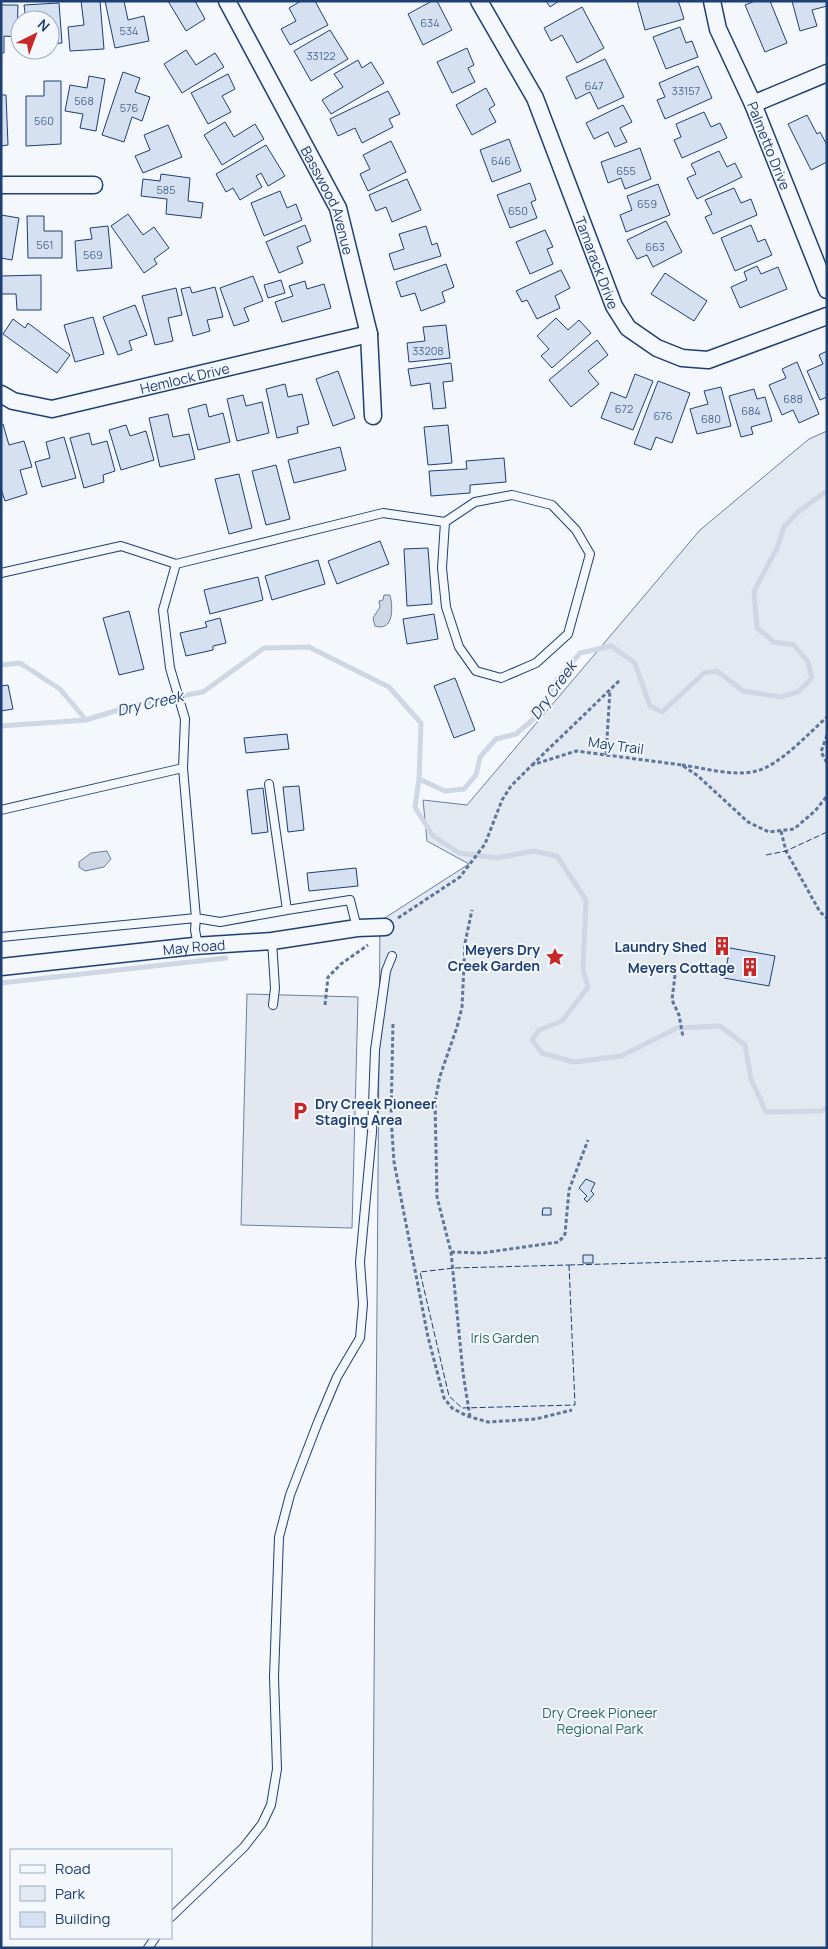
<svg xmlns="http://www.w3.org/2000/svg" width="828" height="1949" viewBox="0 0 828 1949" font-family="Manrope,sans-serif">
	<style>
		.green { fill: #e3e9f0; stroke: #687fa3 }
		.parking { fill: #e3e8f0; stroke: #687fa3 }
		.water { fill: #cfd7e4; stroke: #687fa3 }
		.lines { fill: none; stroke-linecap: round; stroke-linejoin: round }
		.stream { stroke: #cfd7e4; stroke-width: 5 }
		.building { fill: #d5e0f0; stroke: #1d3f73 }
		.lane-casing { stroke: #1d3f73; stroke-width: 10 }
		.street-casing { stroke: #1d3f73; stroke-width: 19 }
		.path { stroke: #5e769c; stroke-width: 3; stroke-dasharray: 4 2.5; stroke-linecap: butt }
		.lane { stroke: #f4f7fb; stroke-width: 8 }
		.street { stroke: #f4f7fb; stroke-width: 16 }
		.fence { stroke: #1d3f73; stroke-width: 1; stroke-dasharray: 6 2.5; stroke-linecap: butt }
		.labels { text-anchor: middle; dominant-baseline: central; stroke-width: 4; stroke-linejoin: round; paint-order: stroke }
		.number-label { font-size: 11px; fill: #4b6792 }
		.street-label { font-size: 14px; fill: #1d3f73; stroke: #f4f7fb }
		.poi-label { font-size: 14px; font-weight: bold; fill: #1d3f73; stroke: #f4f7fb; text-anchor: end }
		.park-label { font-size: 14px; fill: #2c6c60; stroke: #f4f7fb }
		.water-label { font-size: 15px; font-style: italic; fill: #1d3f73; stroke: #f4f7fb }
	</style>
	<rect width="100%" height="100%" fill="#f4f7fb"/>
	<!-- green -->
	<path class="green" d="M827,431v1517h-455l8,-1027 89,-57 -42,-23 -4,-41 44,5 233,-275 109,-91z"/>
	<!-- parking -->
	<path class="parking" d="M247,994l111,3 -6,231 -111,-3z"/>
	<!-- water -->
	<path class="water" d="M384,595h6c3,12 4,37 -15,31l-2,-8 7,-11 -1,-6 4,-1z
		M107,851l4,8 -7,8 -19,4 -6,-4v-5l12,-9z"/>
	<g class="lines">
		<!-- stream -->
		<path class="stream" d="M1,665l19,-2 40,26 26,31
			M1,726l85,-6 48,-15 69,-13 61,-44 45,-1 80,40 32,36 -2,56 -4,28 17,28 27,18 38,5 36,-7 24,5 29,44 -3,69 5,18 -26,34 -23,9 -7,10 10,13 32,9 47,-6 56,-28 43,-2 25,19 6,34 15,33 55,-1 6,-3
			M419,779l26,12 19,-2 12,-14 4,-18 16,-18 20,-5 21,-18 19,-35 24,-28 31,-7 24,17 15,43 12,6 42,-39 13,-2 26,20 38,6 17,-5 14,-14 -4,-16 -14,-17 -20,-3 -17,-14 -3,-37 23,-43 7,-21 15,-16 28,-20
			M1,983l225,-25"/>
	</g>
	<!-- building -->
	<path class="building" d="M81,1h19l4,48 -34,2 -2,-24 16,-2z
		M105,1h19l4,19 16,-4 5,25 -34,7z
		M168,1h27l10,18 -19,12z
		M301,1h14l13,24 -38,20 -9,-16 15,-8 -7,-13z
		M432,1h5l15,29 -29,15 -15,-31z
		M546,1h13l-9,6z
		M637,1h39l3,2 5,16 -39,11z
		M755,1h15l17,42 -22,9 -20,-47z
		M792,1h35v5l-15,4 5,16 -17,5z
		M59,3l3,40 -12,1v-24h-24l-2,-15z
		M1,5h17l-1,32 -13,-1v17h-3z
		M582,7l22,41 -27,15 -15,-28 -11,6 -7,-13z
		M680,27l6,16 6,-2 6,16 -32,12 -13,-32z
		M330,30l18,29 -37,22 -17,-30z
		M467,48l7,17 -6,3 7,14 -23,11 -15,-31z
		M186,50l10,15 19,-12 9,14 -42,26 -18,-29z
		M605,59l19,38 -26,12 -8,-17 -14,7 -10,-22z
		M358,60l4,8 9,-6 13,21 -53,31 -9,-14 21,-13 -9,-13z
		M698,66l14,32 -47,21 -8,-19 8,-3 -6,-14z
		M123,72l17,6 -5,14 15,5 -8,24 -10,-4 -8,25 -22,-7z
		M228,74l7,15 -13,7 9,16 -23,12 -17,-31z
		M89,76l16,3 -9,52 -16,-3 3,-14 -18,-3 5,-26 17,3z
		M44,81h17v63l-35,2v-50h18z
		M486,88l9,17 -6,4 7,13 -24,13 -16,-30z
		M388,91l12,23 -11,5 4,8 -31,16 -7,-15 -17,8 -8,-17z
		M1,95h5l2,50 -7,1z
		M623,105l9,17 -12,6 7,14 -12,5 -7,-15 -14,7 -8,-16z
		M704,112l7,15 9,-4 7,15 -45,20 -8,-18 7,-3 -5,-13z
		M807,115l10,19 3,-2 7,13v17l-16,8 -23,-46z
		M225,122l9,15 21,-13 9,15 -42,26 -18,-30z
		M168,125l14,32 -39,16 -8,-17 15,-6 -6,-15z
		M509,139l12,32 -29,11 -12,-32z
		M391,141l15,31 -38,19 -8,-17 10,-5 -7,-14z
		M266,145l19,31 -17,10 -7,-13 -5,3 6,11 -22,13 -7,-12 -7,4 -10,-18z
		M640,148l11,31 -26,10 -4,-11 -13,5 -7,-21z
		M719,151l8,16 8,-4 7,14 -45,22 -10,-21 9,-4 -5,-10z
		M161,174l29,4 -2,23 15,2 -2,15 -35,-4 1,-15 -26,-3 2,-17 17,2z
		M407,179l14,31 -29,12 -6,-15 -10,4 -7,-16z
		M530,183l6,17 -5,2 6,16 -27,10 -13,-33z
		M658,184l12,31 -44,17 -6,-17 12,-5 -5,-14z
		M734,188l7,15 10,-4 6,16 -44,19 -8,-17 7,-3 -7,-14z
		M280,191l7,17 9,-4 6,16 -38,16 -13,-33z
		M128,214l15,21 11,-8 15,21 -15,11 3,5 -13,9 -33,-47z
		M1,215l18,3 -7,42 -11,-2z
		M27,216h17v15h18v27h-34z
		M666,221l16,31 -29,15 -6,-12 -10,4 -10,-19z
		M305,225l6,16 -14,6 6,16 -24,10 -13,-31z
		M751,225l7,17 7,-3 7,16 -37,16 -14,-33z
		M108,226l4,42 -35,3 -2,-30 17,-2 -2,-11z
		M426,226l6,19 5,-2 4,13 -47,14 -5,-16 15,-5 -5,-15z
		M545,230l8,17 -6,2 6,15 -23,10 -14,-32z
		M446,264l8,23 -12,5 3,10 -24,9 -6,-18 -14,4 -5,-15z
		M757,266l4,8 17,-7 9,22 -47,19 -9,-21 16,-7 -3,-8z
		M561,270l9,18 -15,8 5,12 -23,11 -10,-19 -5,2 -6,-11z
		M665,273l42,28 -13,20 -43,-27z
		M41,275v35h-24l-1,-16h-15v-18z
		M253,276l10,25 -19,7 5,13 -15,5 -14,-38z
		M281,280l4,13 -17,5 -4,-13z
		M305,281l2,8 17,-5 7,24 -49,14 -7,-20 18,-6 -4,-10z
		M190,287l2,6 23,-6 8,30 -16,3 3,11 -17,5 -12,-47z
		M176,288l6,27 -14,3 5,23 -18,4 -13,-49z
		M135,305l12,30 -18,6 3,9 -14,5 -15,-38z
		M93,317l11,37 -29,8 -11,-37z
		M556,318l12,12 11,-10 12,13 -39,35 -11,-12 8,-7 -12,-13z
		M13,319l12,9 3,-5 42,32 -13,18 -54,-39z
		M446,325l4,33 -41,4 -2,-19 18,-2 -2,-14z
		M597,340l11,15 -20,16 11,13 -28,23 -22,-27z
		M827,351v46l-7,3 -13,-29 16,-7 -4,-9z
		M797,362l22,52 -20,9 -6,-13 -11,5 -13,-30 17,-7 -4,-9z
		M451,363l2,18 -10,1 3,26 -13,1 -3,-26 -19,3 -3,-17z
		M338,371l17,47 -22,8 -17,-47z
		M635,374l18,7 -20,49 -32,-12 10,-26 15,6z
		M658,381l32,12 -18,50 -16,-6 -5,13 -17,-6z
		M285,384l3,13 14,-3 7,30 -12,3 1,6 -21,5 -11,-49z
		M721,387l10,39 -34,8 -7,-25 18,-5 -4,-13z
		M754,389l3,10 8,-2 7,24 -21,6 2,7 -12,3 -12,-41z
		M243,395l3,11 16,-4 7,31 -32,8 -10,-42z
		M206,404l3,13 14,-4 7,29 -32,8 -10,-41z
		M168,414l5,23 16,-3 6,25 -35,8 -11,-49z
		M1,424h2l6,21 15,-4 8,26 -12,3 7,24 -22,7 -4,-12z
		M126,425l4,11 16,-5 8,29 -33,10 -12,-40z
		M448,425l4,38 -24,2 -4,-38z
		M89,433l3,12 15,-4 8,30 -12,4 1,7 -20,6 -14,-50z
		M64,437l12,41 -34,9 -7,-25 15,-4 -4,-16z
		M340,447l6,23 -52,13 -6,-23z
		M504,458l2,24 -36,3v8l-39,3 -2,-25 38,-2 -1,-8z
		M276,465l14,54 -24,6 -14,-54z
		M239,474l13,54 -23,6 -14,-55z
		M380,541l9,23 -52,20 -9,-23z
		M428,548l4,56 -25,2 -3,-57z
		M318,560l7,24 -53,16 -7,-24z
		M258,577l5,23 -53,14 -6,-24z
		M129,611l15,58 -25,6 -16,-57z
		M434,614l4,25 -31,5 -4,-25z
		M220,618l6,25 -13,3v4l-27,6 -6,-23 27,-6 -2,-5z
		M455,678l20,52 -21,8 -20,-52z
		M8,685l5,24 -12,2v-25z
		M287,734l2,15 -43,4 -2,-15z
		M299,786l5,44 -16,2 -5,-45z
		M263,788l5,44 -16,2 -5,-44z
		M356,868l2,18 -49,5 -2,-18z
		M719,940l8,2 -2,11 -9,-2z
		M730,948l45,8 -6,30 -45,-8z
		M586,1179l9,4 -4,8 3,3 -7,8 -3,-3 3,-3 -8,-8z
		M543,1208h8v7h-9z
		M583,1255h10v8h-10z"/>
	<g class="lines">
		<!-- lane casing -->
		<g class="lane-casing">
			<path id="lane" d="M176,564l207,-51 62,9 -3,46 4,39 13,40 17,24 25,7 35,-15 32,-29 22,-80 -14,-24 -24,-25 -40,-10 -37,7 -30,20
				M1,573l120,-27 55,18 -13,46 7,58 15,51 -2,49 13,150 -195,19
				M1,810l182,-42
				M287,910l63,-10 7,28
				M272,941l3,47 -2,17
				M198,946l-3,-16 1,-12 24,4 67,-12 -18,-126
				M171,1917l73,-70 18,-23 9,-19 6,-36 -3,-92 5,-140 11,-42 28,-73 19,-45 23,-39 3,-34 -3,-42 12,-130 3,-82 11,-79 6,-15
				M148,1948l7,-10"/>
		</g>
		<!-- street casing -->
		<g class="street-casing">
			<g id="street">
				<path id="s1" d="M227,1l111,207 31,126 4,82"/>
				<path id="s2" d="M479,1l56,97 79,208 14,22 29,20 25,10 26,2 119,-44"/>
				<path id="s3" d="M712,1l6,28 35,75 74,186"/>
				<path d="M753,104l74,-31"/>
				<path d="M1,185h93"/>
				<path id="s4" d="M1,394l12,7 39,8 317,-75"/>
				<path id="s5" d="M1,967l193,-21 78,-5 85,-13 28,-1"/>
			</g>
		</g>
		<!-- path -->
		<path class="path" d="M827,735l-6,17 6,11
			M606,755l4,-65
			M532,765l88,-85
			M682,765c22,3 52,12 74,6 23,-5 53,-38 71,-54
			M781,831l5,20 34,61 7,6
			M398,918l62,-41 25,-33 17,-44 9,-14 21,-21 44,-14 106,14 16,11 50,46 21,10 25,-3 21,-18 12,-15
			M675,975l-3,25 7,15 4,22
			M325,1005l3,-28 13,-13 27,-19
			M393,1024l-2,93 3,45 34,175 16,61 8,10 15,8 21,6 48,-3 36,-9
			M451,1252l31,1 77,-11 6,-8 4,-44 19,-50
			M470,1417l-7,-44 -12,-121 -14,-55 -2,-95 5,-26 17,-49 5,-20 3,-64 7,-33"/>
		<!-- lane -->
		<use href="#lane" class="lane"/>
		<!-- street -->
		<use href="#street" class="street"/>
		<!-- fence -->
		<path class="fence" d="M766,855l20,-4 41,-19
			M569,1265l6,140 -113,3 -13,-12 -29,-124 34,-4z
			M569,1265l258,-7"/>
	</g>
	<!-- icons -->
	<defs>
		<g id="building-bare" transform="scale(1.5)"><path d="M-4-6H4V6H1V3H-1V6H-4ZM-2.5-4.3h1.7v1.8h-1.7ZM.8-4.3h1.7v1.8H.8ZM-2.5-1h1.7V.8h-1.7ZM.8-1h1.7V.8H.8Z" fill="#c62828" stroke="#f4f7fb" stroke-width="2.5" paint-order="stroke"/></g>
		<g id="sight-bare" transform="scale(1.5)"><path d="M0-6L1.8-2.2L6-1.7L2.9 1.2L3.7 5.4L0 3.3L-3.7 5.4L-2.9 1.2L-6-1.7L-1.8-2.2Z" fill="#c62828" stroke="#f4f7fb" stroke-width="2.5" paint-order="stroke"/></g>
		<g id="parking-bare" transform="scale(1.5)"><path d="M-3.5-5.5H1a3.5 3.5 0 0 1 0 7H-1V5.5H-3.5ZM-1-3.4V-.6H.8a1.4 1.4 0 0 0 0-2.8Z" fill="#c62828" stroke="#f4f7fb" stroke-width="2.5" paint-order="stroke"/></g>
	</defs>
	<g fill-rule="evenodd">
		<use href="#building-bare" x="722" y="946"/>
		<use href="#sight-bare" x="555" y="957"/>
		<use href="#building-bare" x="750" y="967"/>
		<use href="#parking-bare" x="300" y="1111"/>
	</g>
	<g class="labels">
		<!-- number labels -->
		<g class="number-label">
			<text x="430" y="22">634</text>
			<text x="129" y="30">534</text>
			<text x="321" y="55">33122</text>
			<text x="594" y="85">647</text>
			<text x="686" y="90">33157</text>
			<text x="84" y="100">568</text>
			<text x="129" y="107">576</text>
			<text x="44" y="120">560</text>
			<text x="501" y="160">646</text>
			<text x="626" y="170">655</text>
			<text x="166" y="189">585</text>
			<text x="647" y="203">659</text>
			<text x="518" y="210">650</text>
			<text x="45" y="244">561</text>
			<text x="655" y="246">663</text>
			<text x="93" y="254">569</text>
			<text x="428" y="350">33208</text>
			<text x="793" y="398">688</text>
			<text x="624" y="408">672</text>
			<text x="751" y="410">684</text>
			<text x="663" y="415">676</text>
			<text x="711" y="418">680</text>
		</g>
		<!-- street labels -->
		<g class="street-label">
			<text stroke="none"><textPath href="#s3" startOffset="156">Palmetto Drive</textPath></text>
			<text stroke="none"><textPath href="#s1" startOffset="224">Basswood Avenue</textPath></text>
			<text stroke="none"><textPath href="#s2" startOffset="288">Tamarack Drive</textPath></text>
			<text stroke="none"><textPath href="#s4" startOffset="190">Hemlock Drive</textPath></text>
			<text transform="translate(616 745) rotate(8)">May Trail</text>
			<text stroke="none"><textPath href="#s5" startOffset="194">May Road</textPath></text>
		</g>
		<!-- poi labels -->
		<g class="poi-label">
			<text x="707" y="946">Laundry Shed</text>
			<text x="540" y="949">Meyers Dry<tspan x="540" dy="16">Creek Garden</tspan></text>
			<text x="735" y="967">Meyers Cottage</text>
			<text x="315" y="1103" text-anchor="start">Dry Creek Pioneer<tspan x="315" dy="16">Staging Area</tspan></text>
		</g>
		<!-- park labels -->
		<g class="park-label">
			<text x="505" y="1337">Iris Garden</text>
			<text x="600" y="1712">Dry Creek Pioneer<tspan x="600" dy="16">Regional Park</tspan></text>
		</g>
		<!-- water labels -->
		<g class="water-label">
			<text transform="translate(553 690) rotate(-54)">Dry Creek</text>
			<text transform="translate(150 703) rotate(-13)">Dry Creek</text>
		</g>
	</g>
	<!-- border -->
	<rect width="828" height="1949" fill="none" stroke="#1d3f73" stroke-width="5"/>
	<!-- legend -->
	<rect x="10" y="1849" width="162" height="90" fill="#f4f7fb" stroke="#9eadc5"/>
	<rect x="20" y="1865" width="25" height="8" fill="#f4f7fb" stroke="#9eadc5"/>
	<text x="55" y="1874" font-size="15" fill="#1d3f73">Road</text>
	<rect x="20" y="1886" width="25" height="15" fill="#e3e9f0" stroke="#9eadc5"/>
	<text x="55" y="1899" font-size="15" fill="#1d3f73">Park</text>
	<rect x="20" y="1912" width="25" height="15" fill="#d5e0f0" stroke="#9eadc5"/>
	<text x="55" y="1924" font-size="15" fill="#1d3f73">Building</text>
	<!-- north arrow -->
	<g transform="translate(35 35) rotate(42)"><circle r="24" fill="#f4f7fb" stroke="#9eadc5"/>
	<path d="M0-4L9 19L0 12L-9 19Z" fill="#c62828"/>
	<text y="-8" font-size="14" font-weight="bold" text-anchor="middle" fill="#1d3f73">N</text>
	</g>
</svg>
